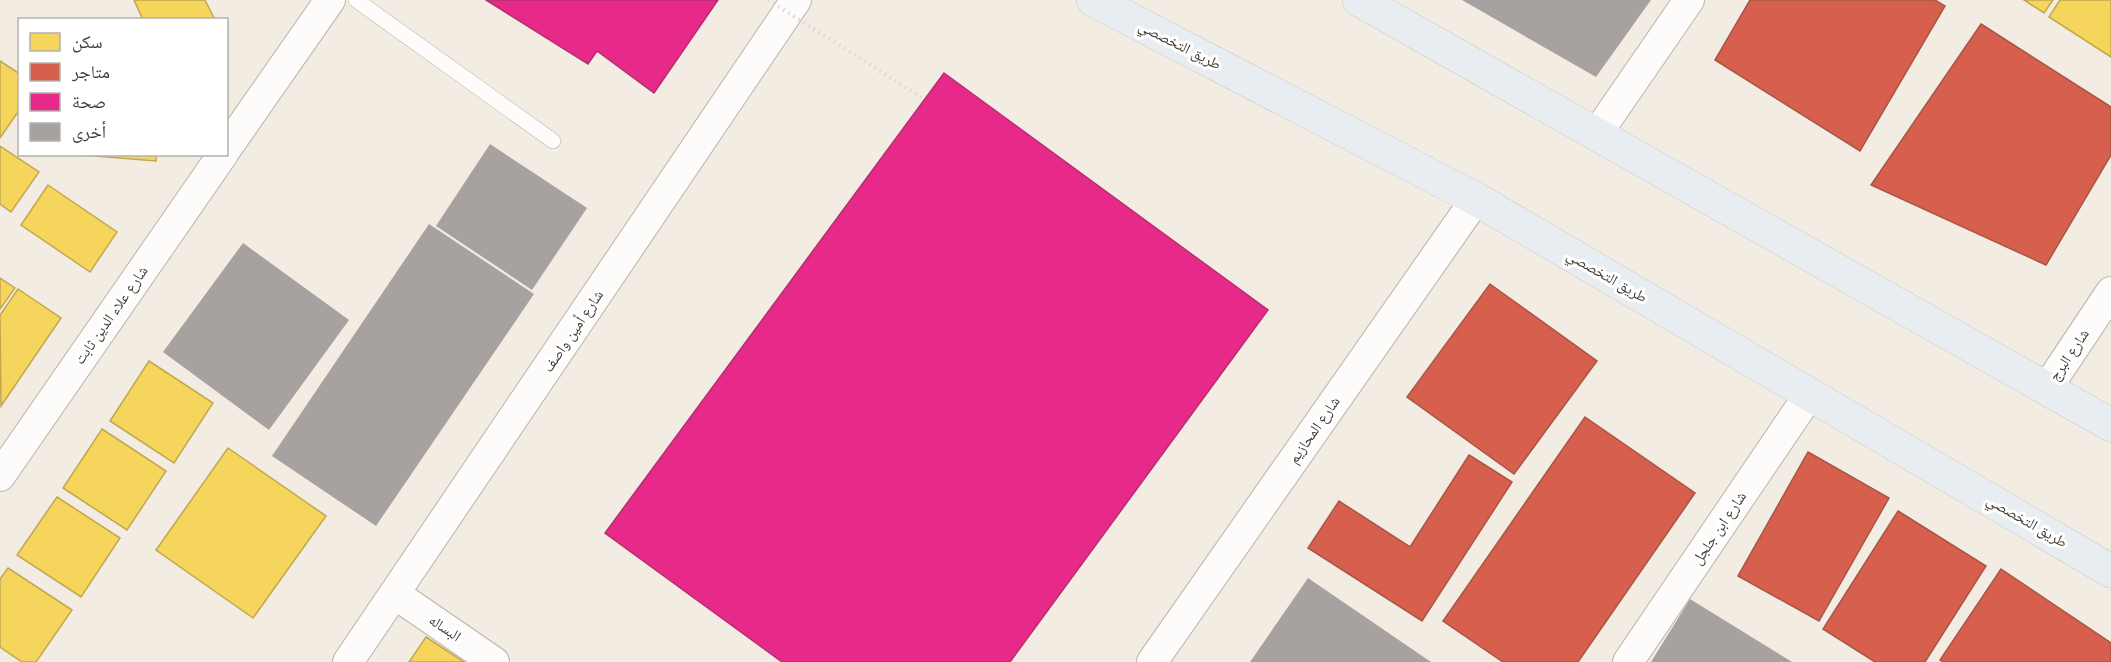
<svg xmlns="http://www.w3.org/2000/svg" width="2111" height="662" viewBox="0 0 2111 662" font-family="Roboto,'Noto Naskh Arabic',sans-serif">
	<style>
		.homes { fill: #f6d55c; stroke: #c0a750; stroke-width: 1.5 }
		.shops { fill: #d6604d; stroke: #a95546; stroke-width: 1.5 }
		.health { fill: #e7298a; stroke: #b52f70; stroke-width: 1.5 }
		.building { fill: #a7a2a0 }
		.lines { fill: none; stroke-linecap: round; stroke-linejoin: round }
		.lane-casing { stroke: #b9b4ad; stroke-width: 16 }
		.street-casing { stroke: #b9b4ad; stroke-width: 32 }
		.primary-casing { stroke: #cec9c5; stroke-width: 34 }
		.lane { stroke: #fdfcfb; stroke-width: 15 }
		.street { stroke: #fdfcfb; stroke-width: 30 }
		.primary { stroke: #e7edf0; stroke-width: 33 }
		.path-bridge { stroke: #dad8d5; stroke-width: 4; stroke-dasharray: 1.5 4.5; stroke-linecap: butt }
		.labels { text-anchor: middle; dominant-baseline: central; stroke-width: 6; stroke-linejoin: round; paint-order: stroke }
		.street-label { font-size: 15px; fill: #413c35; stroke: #fff }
	</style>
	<rect width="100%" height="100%" fill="#f3ece3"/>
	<!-- homes -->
	<path class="homes" d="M134,0h71l10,20h-72z
		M2024,0h29l-9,13z
		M2060,0h51v57l-62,-40z
		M0,61l20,13v35l-20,29z
		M0,146l39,26 -28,40 -11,-8z
		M69,154h87v7z
		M48,185l69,47 -27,40 -69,-47z
		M0,278l15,10 -15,21z
		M18,289l43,29 -60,88 -1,-91z
		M149,361l64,42 -39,60 -64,-42z
		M102,429l64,42 -39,59 -64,-42z
		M228,448l98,68 -73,102 -97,-68z
		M57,497l63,41 -39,59 -64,-42z
		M8,568l64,42 -36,52h-14l-22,-15v-68z
		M426,637l38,25h-55z"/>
	<!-- shops -->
	<path class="shops" d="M1750,0h185l10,6 -85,145 -145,-91z
		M1981,24l130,83v48l-65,110 -175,-80z
		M1490,284l107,77 -83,113 -107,-77z
		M1585,417l110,76 -117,169h-75l-60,-41z
		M1808,452l81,46 -70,123 -81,-45z
		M1469,455l43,27 -90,139 -114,-73 31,-47 71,46z
		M1898,511l88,55 -61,96h-50l-52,-33z
		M2001,569l110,74v19h-168l-3,-2z"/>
	<!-- health -->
	<path class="health" d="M486,0h232l-64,93 -57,-42 -9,13z
		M944,73l324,237 -258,352h-228l-177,-129z"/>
	<!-- building -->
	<path class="building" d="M1462,0h189l-55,77z
		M490,144l97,64 -55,82 -96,-64z
		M429,224l105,70 -158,232 -104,-70z
		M243,243l106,77 -80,110 -106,-78z
		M1308,578l123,84h-181z
		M1690,599l102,63h-141z"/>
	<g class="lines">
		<!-- lane casing -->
		<g class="lane-casing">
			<path id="lane" d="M356,0l197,141"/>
		</g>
		<!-- street casing -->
		<g class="street-casing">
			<path id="street" d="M1596,135l93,-135
				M226,149l104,-149
				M2047,388l64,-96
				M0,476l223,-322
				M395,594l99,68
				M348,662l448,-662
				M1152,662l324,-463
				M1628,662l181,-267"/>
		</g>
		<!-- primary casing -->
		<g class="primary-casing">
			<path id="primary" d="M1093,0l383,199 635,372
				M1359,0l752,425"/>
		</g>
		<!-- lane -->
		<use href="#lane" class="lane"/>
		<!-- street -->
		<use href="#street" class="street"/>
		<!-- primary -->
		<use href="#primary" class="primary"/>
		<!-- path-bridge -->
		<path class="path-bridge" d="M768,0l156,99"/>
	</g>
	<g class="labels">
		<!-- street labels -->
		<g class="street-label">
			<text transform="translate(1180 45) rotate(27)">طريق التخصصي</text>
			<text transform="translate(1607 276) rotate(30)">طريق التخصصي</text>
			<text transform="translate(111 315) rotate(-55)">شارع علاء الدين ثابت</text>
			<text transform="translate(573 331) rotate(-56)">شارع أمين واصف</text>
			<text transform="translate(2069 355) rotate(-56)">شارع البرج</text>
			<text transform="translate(1314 430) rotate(-55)">شارع المحازيم</text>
			<text transform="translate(2027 521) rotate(30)">طريق التخصصي</text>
			<text transform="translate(1719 528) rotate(-56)">شارع ابن جلجل</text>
			<text transform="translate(445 628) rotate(34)">البساله</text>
		</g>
	</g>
	<!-- legend -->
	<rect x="18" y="18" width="210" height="138" fill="#ffffff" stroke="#b3b1ae" stroke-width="1.5"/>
	<rect x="30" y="33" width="30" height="18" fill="#f6d55c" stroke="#b3b1ae" stroke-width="1.5"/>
	<text x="72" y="48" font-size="18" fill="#413c35">سكن</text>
	<rect x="30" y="63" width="30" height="18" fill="#d6604d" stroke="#b3b1ae" stroke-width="1.5"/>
	<text x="72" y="78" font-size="18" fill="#413c35">متاجر</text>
	<rect x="30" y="93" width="30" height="18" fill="#e7298a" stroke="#b3b1ae" stroke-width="1.5"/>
	<text x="72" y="108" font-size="18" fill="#413c35">صحة</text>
	<rect x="30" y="123" width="30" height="18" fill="#a7a2a0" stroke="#b3b1ae" stroke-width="1.5"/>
	<text x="72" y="138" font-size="18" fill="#413c35">أخرى</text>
</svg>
